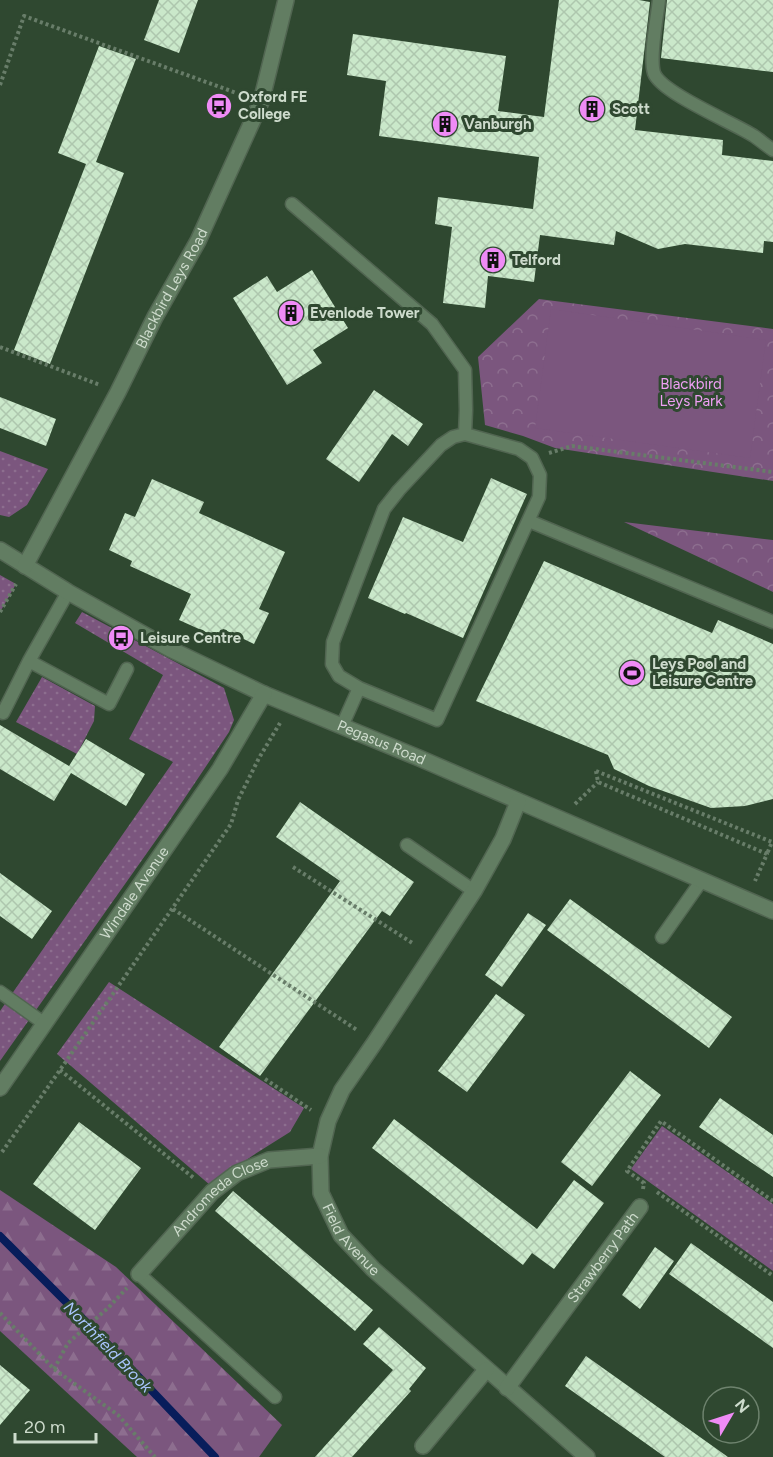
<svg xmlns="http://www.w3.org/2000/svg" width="773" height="1457" viewBox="0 0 773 1457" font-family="Figtree,sans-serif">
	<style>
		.grass { fill: url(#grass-dots) }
		.forest { fill: url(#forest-firs) }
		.park { fill: url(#park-crowns) }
		.pitch { fill: #7b567e }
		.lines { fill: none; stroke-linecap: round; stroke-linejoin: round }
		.stream { stroke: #081d5b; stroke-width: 8 }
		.building { fill: url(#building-cross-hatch) }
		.service-casing { stroke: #516551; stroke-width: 15 }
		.minor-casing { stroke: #516551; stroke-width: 18 }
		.path { stroke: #687d69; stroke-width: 4; stroke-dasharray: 3 3; stroke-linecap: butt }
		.service { stroke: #627d62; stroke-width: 12 }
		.minor { stroke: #627d62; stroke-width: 15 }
		.labels { text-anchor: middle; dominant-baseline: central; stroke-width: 6; stroke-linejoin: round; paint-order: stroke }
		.poi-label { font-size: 15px; font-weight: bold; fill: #cddbcc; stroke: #2f4830; text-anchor: start }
		.street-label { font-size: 15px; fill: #cddbcc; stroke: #2f4830 }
		.park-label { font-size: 15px; fill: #ef9ff4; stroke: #2f4830 }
		.water-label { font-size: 16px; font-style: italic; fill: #abc6ff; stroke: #2f4830 }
	</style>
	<defs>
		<pattern id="grass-dots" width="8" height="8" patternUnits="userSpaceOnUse" patternTransform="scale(1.5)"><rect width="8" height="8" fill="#7b567e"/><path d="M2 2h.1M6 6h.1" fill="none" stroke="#8d6e8f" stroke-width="1.8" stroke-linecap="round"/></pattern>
		<pattern id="forest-firs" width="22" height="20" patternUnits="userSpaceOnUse" patternTransform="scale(1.5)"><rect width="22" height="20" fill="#7b567e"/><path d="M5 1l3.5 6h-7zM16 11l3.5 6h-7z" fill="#8d6e8f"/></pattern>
		<pattern id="park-crowns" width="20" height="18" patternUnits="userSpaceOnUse" patternTransform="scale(1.5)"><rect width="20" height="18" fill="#7b567e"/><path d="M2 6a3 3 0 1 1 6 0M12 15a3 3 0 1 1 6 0" fill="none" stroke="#8d6e8f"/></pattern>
		<pattern id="building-cross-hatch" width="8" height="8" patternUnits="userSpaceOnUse" patternTransform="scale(1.5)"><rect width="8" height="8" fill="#cae8ca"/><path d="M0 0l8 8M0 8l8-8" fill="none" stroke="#aec7ae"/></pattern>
	</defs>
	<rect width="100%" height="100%" fill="#2f4830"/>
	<!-- grass -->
	<path class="grass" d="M0,451l48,18 -21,36 -18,12 -9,-2z
		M0,575l16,9 -16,28z
		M82,612l142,76 10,32 -5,12 -63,94 -166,235v-50l173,-249 -44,-23 34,-64 -88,-52z
		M42,677l53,29 -1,15 -17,33 -61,-32z
		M109,982l195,126 -14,24 -35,22 -45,31 -153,-131z
		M662,1126l111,78v67l-142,-102z"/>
	<!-- forest -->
	<path class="forest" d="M0,1190l116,77 166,158 -23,32h-122l-137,-126z"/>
	<!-- park -->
	<path class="park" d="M539,299l234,30v152l-218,-33 -32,-12 -38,-11 -7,-68z
		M624,522l149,18v52z"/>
	<!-- pitch -->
	<path class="pitch" d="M551,309l215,31 -16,118 -215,-30z"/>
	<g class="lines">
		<!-- stream -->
		<path class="stream" d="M0,1236l95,95 120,126"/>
	</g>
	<!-- building -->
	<path class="building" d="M159,0h39l-19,53 -35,-13z
		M559,0h80l11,2 -15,128 88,10 -1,15 51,6v81l-9,-1 -1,12 -78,-9 -27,5 -42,-18 -2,14 -74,-10 -6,47 -46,-6 -3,32 -42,-5 9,-76 -17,-3 3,-27 95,12 6,-52 -160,-21 7,-55 -39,-6 6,-41 153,22 -8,55 46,6z
		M667,0h106v72l-112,-14z
		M99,46l37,13 -40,103 28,11 -74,191 -36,-14 72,-186 -28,-11z
		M312,270l36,58 -35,22 9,13 -35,22 -54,-87 34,-22 10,16z
		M374,390l49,34 -15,22 -16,-12 -33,48 -33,-23z
		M0,397l56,22 -10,27 -46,-18z
		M491,478l36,16 -64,144 -57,-25 -1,1 -37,-16 35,-81 60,25z
		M152,479l52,23 -5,11 86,39 -26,57 10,4 -15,31 -31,-15 -4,9 -40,-18 12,-26 -61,-28 2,-5 -23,-11 16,-37 10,4z
		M544,561l168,72 6,-13 55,24v155l-28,7 -34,2 -62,-22 -35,-17 -6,-14 -132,-54z
		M0,725l69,41 17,-27 59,35 -19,32 -55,-33 -17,28 -54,-32z
		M300,802l114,80 -24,34 -8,-5 -122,165 -41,-29 121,-166 -64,-44z
		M0,873l52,38 -20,28 -32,-23z
		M570,899l162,118 -23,31 -162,-118z
		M528,913l18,12 -44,62 -17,-12z
		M496,994l29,21 -58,77 -29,-21z
		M630,1071l31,24 -69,91 -31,-24z
		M720,1098l53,37v42l-74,-50z
		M394,1119l143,110 37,-49 30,23 -50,66 -22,-16 -9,12 -151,-117z
		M79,1122l62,46 -46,62 -62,-46z
		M233,1191l140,119 -18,21 -140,-120z
		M691,1243l82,59v46l-104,-74z
		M655,1247l19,14 -34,48 -18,-14z
		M379,1327l47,41 -17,21 2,2 -59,66h-37l78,-87 -30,-26z
		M586,1356l142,101h-63l-100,-71z
		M0,1365l30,25 -30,35z"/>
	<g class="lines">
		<!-- service casing -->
		<g class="service-casing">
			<path id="service" d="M659,0c-2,18 -10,57 -5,73 7,20 80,50 100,63 7,5 13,10 19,14
				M292,204l140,120 33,46 1,40 -1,24
				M529,521l244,101
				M29,661l80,43 18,-35
				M3,713l26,-52 39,-69
				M342,726l17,-38 -20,-12 -7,-12 1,-22 51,-133 15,-19 42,-45 12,-8 12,-3 54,15 13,9 8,17 -1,22 -102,223 -78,-32
				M407,845l67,46
				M662,937l40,-57
				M0,992l45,32
				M139,1274l136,123"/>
		</g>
		<!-- minor casing -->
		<g class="minor-casing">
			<g id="minor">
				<path id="s1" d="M0,550l68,42 102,57 94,45 155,64 354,153"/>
				<path id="s2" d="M25,566l93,-174 37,-75 43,-76 63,-139 25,-102"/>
				<path id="s3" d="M518,802l-15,37 -29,52 -99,151 -33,48 -14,31 -8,35 1,37 20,42 32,34 214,188"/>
				<path id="s4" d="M0,1088l220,-319 44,-75"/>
				<path id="s5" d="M139,1274l73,-82 25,-19 32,-13 51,-4"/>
				<path id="s6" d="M507,1388l133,-181"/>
				<path d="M423,1446l63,-76"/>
			</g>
		</g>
		<!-- path -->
		<path class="path" d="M0,85l24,-69 218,79
			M0,347l100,38
			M549,453l23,-7 201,26
			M0,612l16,-28
			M596,771l2,11 169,72 -12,27
			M596,771l176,71 -5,12
			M575,804l23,-22
			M293,867l121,77
			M173,909l184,121
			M60,1070l135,109
			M265,1079l46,31
			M2,1152l58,-82 171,-246 7,-24 21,-42 21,-35
			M643,1189l1,-6 -17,-12 34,-50 112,80
			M657,1192l116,84
			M0,1313l54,56 64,46 37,42
			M54,1369l14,-26 40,-35 19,-20"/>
		<!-- service -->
		<use href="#service" class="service"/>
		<!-- minor -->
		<use href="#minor" class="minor"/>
	</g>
	<!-- icons -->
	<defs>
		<g id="bus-disc" transform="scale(1.35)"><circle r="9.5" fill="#ef8bf6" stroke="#2f4830"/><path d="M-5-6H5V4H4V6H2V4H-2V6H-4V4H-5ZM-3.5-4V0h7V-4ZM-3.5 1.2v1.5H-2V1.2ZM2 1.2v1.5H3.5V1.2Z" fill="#111"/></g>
		<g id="building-disc" transform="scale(1.35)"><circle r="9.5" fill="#ef8bf6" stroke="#2f4830"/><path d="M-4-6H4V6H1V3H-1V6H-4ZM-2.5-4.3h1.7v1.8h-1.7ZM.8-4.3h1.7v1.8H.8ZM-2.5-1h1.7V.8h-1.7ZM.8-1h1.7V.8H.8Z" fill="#111"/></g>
		<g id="stadium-disc" transform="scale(1.35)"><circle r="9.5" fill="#ef8bf6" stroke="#2f4830"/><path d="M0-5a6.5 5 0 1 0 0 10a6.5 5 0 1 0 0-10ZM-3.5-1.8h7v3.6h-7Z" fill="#111"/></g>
	</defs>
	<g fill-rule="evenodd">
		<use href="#bus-disc" x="219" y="106"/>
		<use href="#building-disc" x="592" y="109"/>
		<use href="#building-disc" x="445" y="124"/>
		<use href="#building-disc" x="493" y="260"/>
		<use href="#building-disc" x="291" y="313"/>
		<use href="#bus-disc" x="121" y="638"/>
		<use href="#stadium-disc" x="632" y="673"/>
	</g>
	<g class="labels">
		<!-- poi labels -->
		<g class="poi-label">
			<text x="238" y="97">Oxford FE<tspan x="238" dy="17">College</tspan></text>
			<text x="612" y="109">Scott</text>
			<text x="464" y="124">Vanburgh</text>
			<text x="512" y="260">Telford</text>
			<text x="310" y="313">Evenlode Tower</text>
			<text x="140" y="638">Leisure Centre</text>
			<text x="652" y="664">Leys Pool and<tspan x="652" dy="17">Leisure Centre</tspan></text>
		</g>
		<!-- street labels -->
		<g class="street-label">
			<text stroke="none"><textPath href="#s2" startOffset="314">Blackbird Leys Road</textPath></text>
			<text stroke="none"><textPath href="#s1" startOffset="428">Pegasus Road</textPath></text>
			<text stroke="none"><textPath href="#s4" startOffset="237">Windale Avenue</textPath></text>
			<text stroke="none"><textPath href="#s5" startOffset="114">Andromeda Close</textPath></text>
			<text stroke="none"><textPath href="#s3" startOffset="501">Field Avenue</textPath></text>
			<text stroke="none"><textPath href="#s6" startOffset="162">Strawberry Path</textPath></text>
		</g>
		<!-- park labels -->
		<g class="park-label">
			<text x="691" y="384">Blackbird<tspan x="691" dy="17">Leys Park</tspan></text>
		</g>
		<!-- water labels -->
		<g class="water-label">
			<text transform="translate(108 1347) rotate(46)">Northfield Brook</text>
		</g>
	</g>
	<!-- north arrow -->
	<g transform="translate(731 1415) rotate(51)"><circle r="28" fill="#2f4830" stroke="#6e836e" stroke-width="1.5"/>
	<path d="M0-4.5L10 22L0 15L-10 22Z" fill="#ef8bf6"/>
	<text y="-9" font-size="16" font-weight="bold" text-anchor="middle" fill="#cddbcc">N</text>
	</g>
	<!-- scale -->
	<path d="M15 1433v9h81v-9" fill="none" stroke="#cddbcc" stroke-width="3"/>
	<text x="24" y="1433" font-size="18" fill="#cddbcc" stroke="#2f4830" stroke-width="4.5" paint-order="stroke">20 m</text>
</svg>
